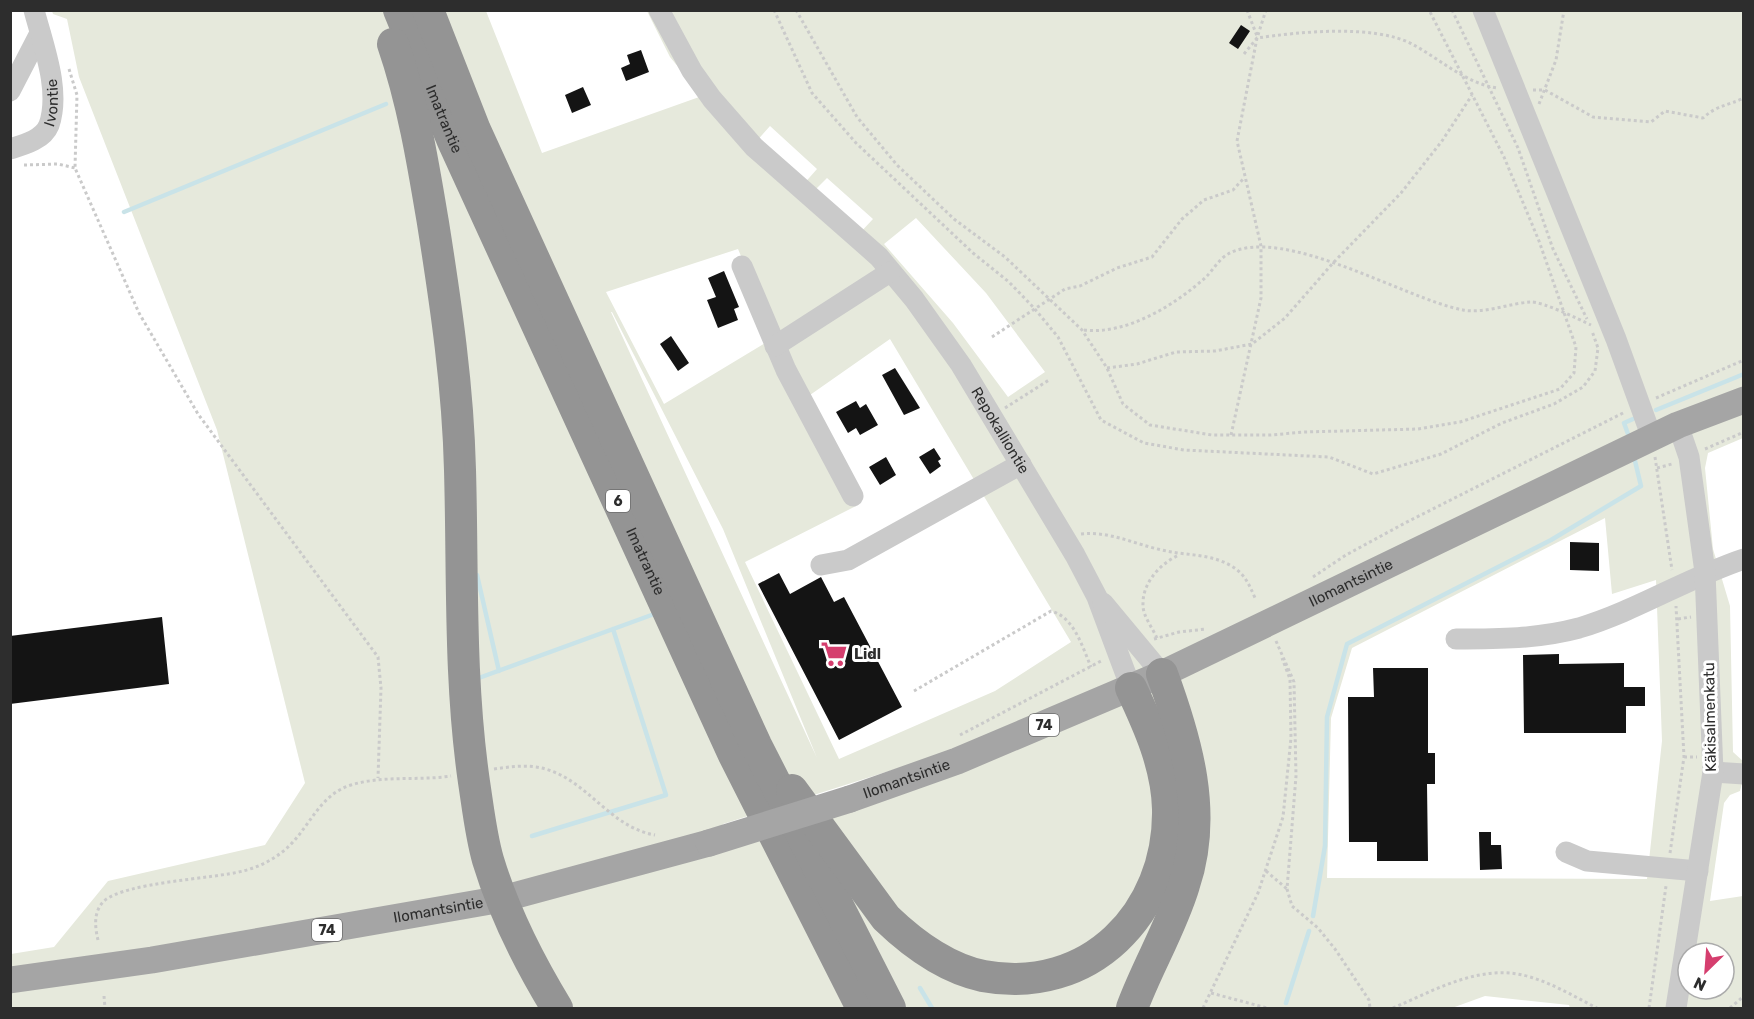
<svg xmlns="http://www.w3.org/2000/svg" width="1754" height="1019" viewBox="0 0 1754 1019" font-family="Rubik,sans-serif">
	<style>
		.green { fill: #e6e9dc; fill-rule: evenodd }
		.lines { fill: none; stroke-linecap: round; stroke-linejoin: round }
		.stream { stroke: #c9e3e8; stroke-width: 4.5 }
		.building { fill: #141414 }
		.path { stroke: #cacaca; stroke-width: 3; stroke-dasharray: 3 3; stroke-linecap: butt }
		.minor { stroke: #cacaca; stroke-width: 21 }
		.major { stroke: #a5a5a5; stroke-width: 27 }
		.highway { stroke: #949494; stroke-width: 32 }
		.major-bridge { stroke: #a5a5a5; stroke-width: 27 }
		.labels { text-anchor: middle; dominant-baseline: central; stroke-width: 6; stroke-linejoin: round; paint-order: stroke }
		.shield { fill: #fff; stroke: #6c6c6c; stroke-width: 1.5 }
		.shield-label { font-size: 14px; font-weight: bold; fill: #2d2d2d }
		.street-label { font-size: 15px; fill: #2d2d2d; stroke: #fff }
		.poi-label { font-size: 15px; font-weight: bold; fill: #2d2d2d; stroke: #fff; text-anchor: start }
	</style>
	<rect width="100%" height="100%" fill="#fff"/>
	<!-- green -->
	<path class="green" d="M52,11h434l56,142 160,-57 -32,-39 -23,-46h1096v427l-35,15 -3,15 8,81 17,57 3,146 11,10 -1,17 -3,12 -10,4 -6,8 -14,98 33,-5v112h-173l-1,-3 -84,-9 -33,12h-888l-54,-102 301,-83 113,131 145,19 98,-117 -30,-164 -414,132 -8,13 -220,57 52,114h-536v-54l43,-7 54,-66 157,-36 40,-62 -88,-353 -138,-353 -12,-58 -14,-5zM770,126l47,43 -15,17 -47,-43zM827,178l46,41 -15,16 -47,-41zM916,218l70,75 59,79 -37,25 -55,-74 -69,-79zM738,249l37,88 -111,67 -58,-112zM612,312l111,217 94,229 -206,-446zM890,339l181,303 -76,49 -156,68 -94,-197 111,-56 -56,-104zM1605,518l7,76 44,-14 6,161 -15,138 -320,-1 4,-160 21,-70zM1688,953h36v36h-36z
		M1130,695l19,40 10,122 -59,90 -90,27 -83,-28 -107,-127z"/>
	<g class="lines">
		<!-- stream -->
		<path class="stream" d="M124,212l262,-108
			M1656,410l88,-36
			M1628,434l-4,-11 9,-4
			M477,575l22,96
			M476,679l181,-66
			M532,836l134,-41 -53,-166
			M1313,916l12,-70 2,-129 20,-73 204,-104 90,-54 -6,-25
			M920,988l12,20
			M1286,1003l23,-72"/>
	</g>
	<!-- building -->
	<path class="building" d="M1241,25l9,6 -12,18 -9,-6z
		M641,50l8,22 -23,9 -5,-13 9,-4 -3,-9z
		M583,87l8,18 -19,8 -7,-18z
		M724,271l15,36 -5,2 4,11 -20,8 -11,-28 9,-3 -8,-19z
		M671,336l18,27 -11,8 -18,-27z
		M895,368l25,40 -16,7 -22,-40z
		M856,401l4,7 6,-4 12,21 -18,10 -4,-7 -8,5 -12,-21z
		M934,448l7,11 -3,2 3,5 -11,8 -11,-17z
		M886,457l10,18 -16,10 -11,-18z
		M1570,542l29,1v28l-29,-1z
		M779,573l11,21 31,-17 13,25 10,-5 58,110 -63,33 -81,-156z
		M162,617l7,67 -159,20v-68z
		M1559,654v10l65,-1v24h21v19h-19v27h-102l-1,-78z
		M1373,668h55v85h7v31h-8l1,77h-51v-19h-28l-1,-145h26z
		M1479,832h12v13h10l1,24 -22,1z"/>
	<g class="lines">
		<!-- path -->
		<path class="path" d="M774,10l38,83 44,50 117,110 36,29 25,26 24,29 43,83 43,23 40,7 145,7 44,17 68,-20 61,-31 52,-19 29,-17 12,-16 3,-23 -6,-17
			M796,10l61,107 40,48 57,54 51,38 77,73 25,38 16,36 27,21 62,10h59l33,-3 114,-3 42,-7 100,-33 14,-16 2,-26 -37,-106 -35,-84 -75,-147
			M1247,10l10,26
			M1452,10l66,138 35,101 34,70
			M1244,54l13,-16c41,-6 117,-14 155,6 28,15 53,39 85,44
			M69,69l8,26 -2,73 64,145 59,101 180,243 3,31 -3,90
			M1533,90h12l48,27 58,5 14,-11 38,7c14,-13 24,-12 41,-20
			M1539,104l17,-44 8,-50
			M24,165l34,-1 17,4
			M1084,330c43,5 91,-25 122,-53 7,-7 14,-19 22,-23 55,-30 177,45 235,56 22,4 47,-7 68,-8 13,0 47,17 60,23
			M992,337l73,-48 15,-3 37,-18 35,-11 30,-38 22,-19 29,-10 11,-12
			M1107,368l30,-4 39,-12 39,-1 37,-7 33,-26 48,-55 68,-70 41,-52 30,-46
			M1656,398l88,-38
			M1005,408l44,-28
			M1231,435l30,-137v-52l-24,-105 20,-103 9,-28
			M1705,449l39,-17
			M1655,457l17,113
			M1657,468l15,-4
			M1081,534c29,-3 53,10 81,16 24,6 49,3 71,17 13,8 17,20 23,33
			M1313,577l33,-22 59,-32 220,-111
			M1678,619l13,-2
			M1157,638c-5,-11 -15,-23 -14,-35 0,-21 18,-40 36,-48
			M1154,639l25,-7 27,-3
			M1276,641l18,41 2,94 -9,113 5,17 26,22 17,21 34,51 1,8
			M914,691l137,-80c23,6 31,35 40,56
			M960,735l143,-75
			M1684,757h13
			M494,769c14,-2 28,-4 42,-2 49,7 71,60 119,68
			M1670,853l14,-96 -8,-151
			M1266,871l21,18
			M98,940c-3,-13 -5,-28 6,-39 22,-19 108,-22 139,-30 16,-4 32,-12 44,-23 23,-21 32,-53 64,-63 33,-10 67,-4 100,-9
			M1211,993l56,15
			M104,996l1,12
			M1203,1008l55,-115 25,-76 8,-79 -1,-59 -8,-21
			M1393,1008c42,-18 90,-46 137,-31 24,7 45,20 67,31
			M1649,1008l17,-122
			M1730,1008l14,-12"/>
		<!-- minor -->
		<g class="minor">
			<path id="s1" d="M659,10l33,61 20,28 42,48 125,110 35,42 47,66 114,190 22,42 34,91"/>
			<path d="M1483,10l133,329 36,99"/>
			<path d="M10,91l30,-58"/>
			<path id="s2" d="M10,149c13,-4 33,-9 39,-24 12,-35 -6,-80 -15,-115"/>
			<path d="M742,266l44,104 67,126"/>
			<path d="M775,346l115,-74"/>
			<path d="M821,565l27,-5 173,-96"/>
			<path d="M1103,603l59,71"/>
			<path d="M1456,639c42,0 82,0 123,-11 57,-17 108,-50 165,-69"/>
			<path d="M1713,772l31,2"/>
			<path d="M1566,852l21,9 111,10"/>
			<path d="M1676,1008l37,-236 -8,-200 -16,-115 -11,-32"/>
		</g>
		<!-- major -->
		<g class="major">
			<path id="s3" d="M850,799l107,-38 205,-87 516,-249 66,-25"/>
			<path id="s4" d="M10,980l142,-20 350,-61 207,-56"/>
		</g>
		<!-- highway -->
		<g class="highway">
			<path id="s5" d="M399,10l53,129 282,616 128,253"/>
			<path d="M428,10l47,120 281,615 134,263"/>
			<path d="M393,44c20,58 30,119 40,179 13,82 25,164 27,247 3,105 -1,208 14,312 4,26 7,54 14,78 16,53 41,102 69,148"/>
			<path d="M792,790l94,128c26,25 59,50 97,58 106,20 187,-63 185,-167 -1,-43 -19,-83 -37,-121"/>
			<path d="M1132,1008c15,-41 39,-80 52,-123 24,-71 3,-143 -22,-211"/>
		</g>
		<!-- major-bridge -->
		<path class="major-bridge" d="M709,843l141,-44"/>
	</g>
	<!-- icons -->
	<defs>
		<g id="supermarket-bare" transform="scale(2.07)"><path d="M-6-5.5h2.5l.6 2H6L4.5 2H-2.5L-4.4-4H-6ZM-1.5 3.2a1.3 1.3 0 1 0 .1 0ZM3 3.2a1.3 1.3 0 1 0 .1 0Z" fill="#d53e6e" stroke="#fff" stroke-width="2.5" paint-order="stroke"/></g>
	</defs>
	<g fill-rule="evenodd">
		<use href="#supermarket-bare" x="834" y="654"/>
	</g>
	<g class="labels">
		<!-- shield labels -->
		<g class="shield">
			<rect x="606" y="490" width="24" height="22" rx="4.5"/>
			<rect x="1029" y="714" width="30" height="22" rx="4.5"/>
			<rect x="312" y="919" width="30" height="22" rx="4.5"/>
		</g>
		<g class="shield-label">
			<text x="618" y="501">6</text>
			<text x="1044" y="725">74</text>
			<text x="327" y="930">74</text>
		</g>
		<!-- street labels -->
		<g class="street-label">
			<text stroke="none"><textPath href="#s2" startOffset="70">Ivontie</textPath></text>
			<text stroke="none"><textPath href="#s5" startOffset="118">Imatrantie</textPath></text>
			<text stroke="none"><textPath href="#s1" startOffset="546">Repokalliontie</textPath></text>
			<text stroke="none"><textPath href="#s5" startOffset="604">Imatrantie</textPath></text>
			<text stroke="none"><textPath href="#s3" startOffset="546">Ilomantsintie</textPath></text>
			<text transform="translate(1710 717) rotate(-91)">Käkisalmenkatu</text>
			<text stroke="none"><textPath href="#s3" startOffset="60">Ilomantsintie</textPath></text>
			<text stroke="none"><textPath href="#s4" startOffset="434">Ilomantsintie</textPath></text>
		</g>
		<!-- poi labels -->
		<g class="poi-label">
			<text x="854" y="654">Lidl</text>
		</g>
	</g>
	<!-- border -->
	<rect width="1754" height="1019" fill="none" stroke="#2d2d2d" stroke-width="24"/>
	<!-- north arrow -->
	<g transform="translate(1706 971) rotate(205)"><circle r="28" fill="#ffffff" stroke="#ababab" stroke-width="1.5"/>
	<path d="M0-4.5L10 22L0 15L-10 22Z" fill="#d53e6e"/>
	<text y="-9" font-size="16" font-weight="bold" text-anchor="middle" fill="#2d2d2d">N</text>
	</g>
</svg>
